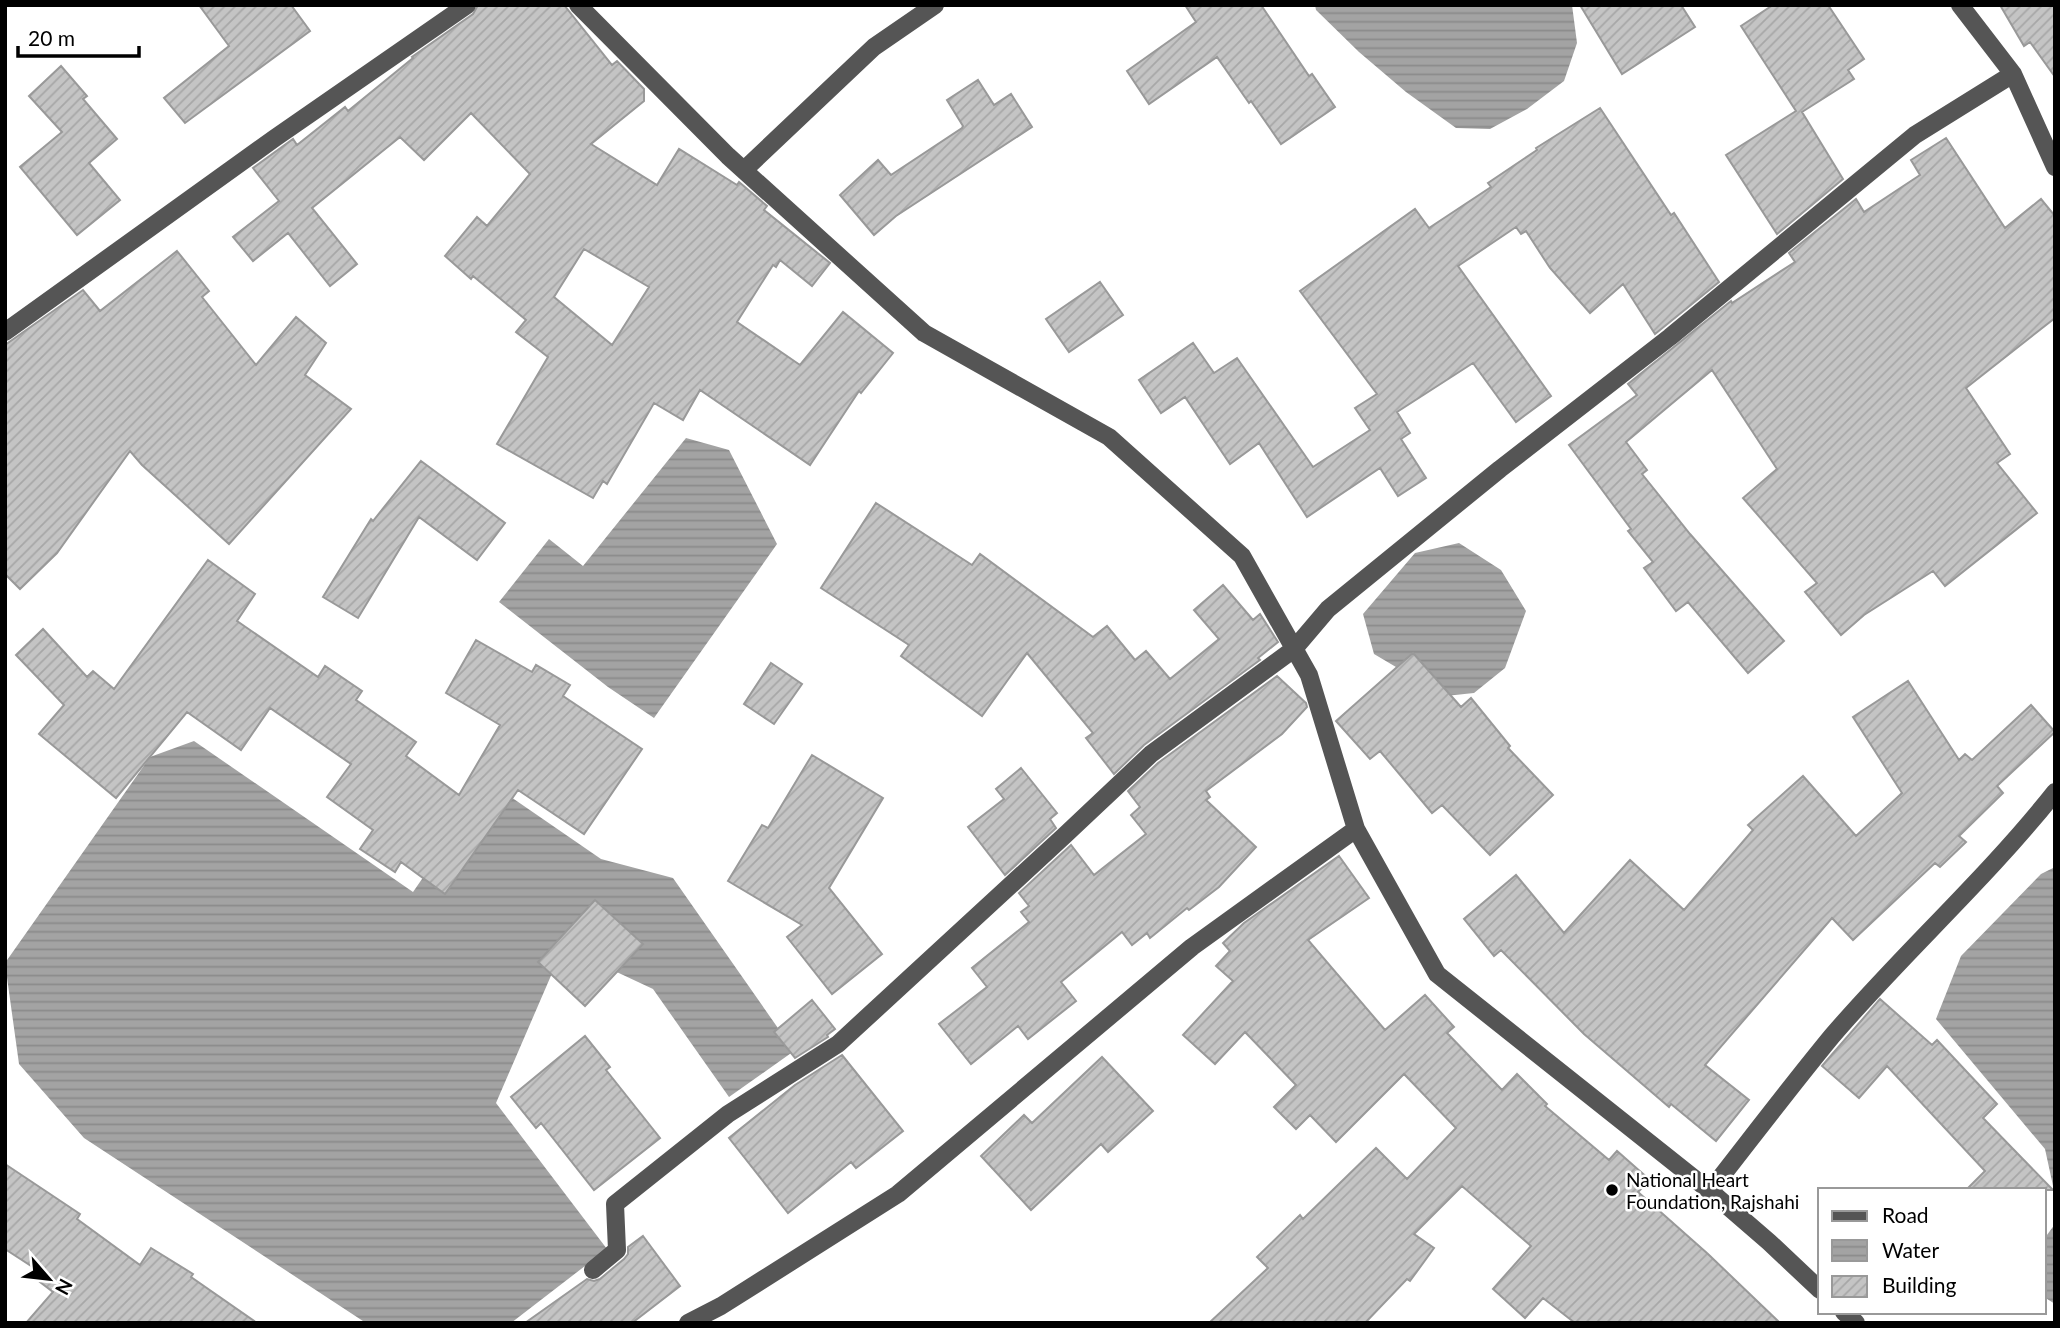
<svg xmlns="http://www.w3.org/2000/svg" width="2060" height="1328" viewBox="0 0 2060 1328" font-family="Lato,sans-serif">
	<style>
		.water { fill: url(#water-rules) }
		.building { fill: url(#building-hatch); stroke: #999; stroke-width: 2; fill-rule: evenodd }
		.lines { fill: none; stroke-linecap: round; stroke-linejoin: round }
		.minor { stroke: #555; stroke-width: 18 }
		.poi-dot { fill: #000; stroke: #fff; stroke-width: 2.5 }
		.labels { text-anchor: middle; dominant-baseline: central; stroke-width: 5; stroke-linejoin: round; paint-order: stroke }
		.poi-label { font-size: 19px; fill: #000; stroke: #fff; text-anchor: start }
	</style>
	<defs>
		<pattern id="water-rules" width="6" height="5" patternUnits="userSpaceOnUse" patternTransform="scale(1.75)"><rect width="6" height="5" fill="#a3a3a3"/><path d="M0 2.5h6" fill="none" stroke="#8b8b8b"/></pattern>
		<pattern id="building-hatch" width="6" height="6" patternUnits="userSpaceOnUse" patternTransform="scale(1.75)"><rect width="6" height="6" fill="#c4c4c4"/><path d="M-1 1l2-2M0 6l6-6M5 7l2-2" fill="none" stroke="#a7a7a7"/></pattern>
	</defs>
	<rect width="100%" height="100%" fill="#fff"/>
	<!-- water -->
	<path class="water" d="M1315,5h257l5,38 -13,38 -37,28 -37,20 -34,-1 -50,-36 -47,-40 -43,-42z
		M686,438l43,12 48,94 -123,174 -46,-31 -109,-85 50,-63 34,27z
		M1459,543l42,27 25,41 -21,57 -31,25 -29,3 -71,-42 -11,-40 52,-61z
		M194,741l219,151 76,-110 112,77 72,19 121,173 -65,46 -76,-108 -62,-29 -38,11 -57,132 111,146 -96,74h-145l-282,-185 -65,-74 -14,-101 145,-206z
		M2055,867v328l-10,-46 -109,-130 25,-63 80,-82z
		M2055,1224v80l-11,-7v-58z"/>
	<!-- building -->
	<path class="building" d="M199,5h92l19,26 -125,92 -21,-25 65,-52z
		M478,5h86l48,60 5,-4 27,28v12l-53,43 66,41 22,-36 58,36 2,-3 28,24 -3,4 66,53 -18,23 -32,-26 -4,7 -3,-2 -36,57 63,43 43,-53 50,41 -32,40 -2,-2 -49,74 -110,-75 -17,30 -29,-17 -47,81 -4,-3 -10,17 -96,-54 51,-87 -32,-25 10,-12 -53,-44 -2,3 -26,-23 32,-39 10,9 43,-52 -59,-61 -47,47 -24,-23 -88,71 45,56 -27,22 -42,-53 -35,28 -20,-24 46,-36 -26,-33 40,-29 4,6 48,-38 3,4 65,-53 -1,-1 61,-43zM584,249l65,38 -37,58 -58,-48z
		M1185,5h76l48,71 3,-2 23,33 -54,37 -30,-43 -2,2 -32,-46 -68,47 -22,-33 69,-49z
		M1580,5h101l14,22 -73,47z
		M1773,5h55l36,54 -16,11 6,9 -52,33 41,67 -66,55 -51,-79 70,-44 -55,-85z
		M2000,5h55v72l-25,-35 -6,4z
		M61,66l26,30 -4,3 34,40 -28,24 31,37 -43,35 -57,-68 42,-35 -33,-36z
		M978,80l16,25 17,-11 21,33 -136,89 -22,19 -34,-40 38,-35 13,15 71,-47 1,-2 -16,-26z
		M1600,108l71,107 3,-2 45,69 -64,52 -32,-50 -33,29 -40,-45 -24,-37 -5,3 -5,-7 -58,39 93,130 -35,26 -43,-59 -76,49 13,21 -9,6 25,39 -28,18 -18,-28 -73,49 -48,-74 -29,21 -45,-67 -24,16 -22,-33 54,-37 21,30 23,-15 76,109 57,-37 -15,-22 22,-14 -77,-103 115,-82 14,19 62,-41 -3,-4 49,-33 -1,-2z
		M1946,138l59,90 36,-29 14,17v102l-89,70 44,66 -13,9 40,50 -92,73 -12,-15 -69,44 -23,20 -36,-43 12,-9 -74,-85 34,-29 -65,-99 -86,72 21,28 -5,4 48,60 94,107 -36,32 -60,-71 -12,9 -32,-43 9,-6 -25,-31 3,-2 -62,-84 68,-50 -9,-11 103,-83 1,2 63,-41 -6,-9 67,-54 8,13 56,-37 -9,-15z
		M177,251l32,40 -7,6 54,68 40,-48 30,26 -21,32 46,34 -122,135 -87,-79 -12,-14 -73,102 -37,36 -15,-15v-229l78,-55 17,21z
		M1100,282l23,33 -54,37 -23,-33z
		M421,461l84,62 -28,37 -58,-43 -61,101 -35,-21 48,-78 2,2z
		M876,503l96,62 8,-11 113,83 14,-11 28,34 11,-9 24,28 49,-40 -25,-29 29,-25 30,35 7,-6 18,28 -20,16 2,2 -116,85 -30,29 -28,-36 7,-5 -66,-80 -45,63 -81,-60 8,-11 -88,-57z
		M208,560l47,34 -18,27 81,56 7,-11 37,25 -6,9 60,42 -10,14 53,39 41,-70 -54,-32 30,-53 56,32 4,-7 34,20 -7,11 79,53 -58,85 -66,-44 -73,104 -44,-32 -6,10 -35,-23 13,-19 -46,-33 24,-33 -81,-56 -29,42 -54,-38 -71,86 -77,-64 25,-29 -48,-50 27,-26 44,48 6,-6 21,18z
		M1413,653l48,54 10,-9 39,48 -2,2 45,47 -63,60 -48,-50 -10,8 -52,-62 -10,8 -34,-38z
		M771,663l31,21 -28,40 -30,-20z
		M1277,676l29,27 1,4 -25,27 -76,57 4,6 -4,3 50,47 -37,40 -30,23 -2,-2 -37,30 -3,-5 -15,12 -10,-13 -61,50 15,19 -48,38 -10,-13 -47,38 -32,-40 48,-37 -15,-19 57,-46 -8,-10 8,-6 -10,-13 52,-48 23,30 52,-41 -15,-19 9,-8 -12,-16 30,-28z
		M1908,681l51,79 6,-6 7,6 59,-55 24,27 -58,54 6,7 -44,43 7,6 -26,25 -5,-4 -82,77 -21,-22 -127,147 44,35 -33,41 -45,-37 -2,3 -85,-73 -83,-84 -7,6 -30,-37 52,-44 48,58 66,-73 54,50 69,-80 -5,-5 55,-49 53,60 46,-43 -49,-76z
		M812,755l71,43 -54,90 53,66 -50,40 -45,-57 15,-12 -74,-44 34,-56 6,3z
		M1021,768l36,45 -7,6 6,9 -51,47 -37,-48 36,-28 -8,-10z
		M1339,856l30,42 -61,42 77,90 40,-35 29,32 -7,6 55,57 15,-16 30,30 -2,2 64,54 8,-9 33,29 -12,12 70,62 72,69h-205l-32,-25 -18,20 -32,-29 38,-43 -69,-60 -48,48 20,14 -24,33 -3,-2 -42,44h-156l59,-55 -11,-11 43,-42 3,4 73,-71 31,31 49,-51 -52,-54 -68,68 -26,-27 -14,14 -22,-22 22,-22 -51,-53 -30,32 -32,-29 50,-54 -17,-15 14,-15 -7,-8 21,-20z
		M595,900l48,44 -58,62 -47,-44z
		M1880,999l52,46 5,-5 60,64 -14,14 70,72h-87l19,-19 -98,-105 -28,32 -37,-32z
		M812,1000l23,29 -8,6 1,2 -33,21 -21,-26z
		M585,1036l25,31 -4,3 54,68 -66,52 -53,-67 -5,5 -25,-31z
		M842,1055l61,76 -47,37 -5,-6 -63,51 -59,-75 66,-53z
		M1102,1057l51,54 -45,41 -7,-8 -70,66 -50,-54 43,-41 8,8z
		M5,1164l75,50 -3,5 63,46 11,-17 42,26 -2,3 66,46h-231l27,-31 -13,-10 5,-7 -40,-26z
		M643,1236l37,50 -48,37h-107l62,-44 7,2 6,-2 24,-20 4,-5v-7z"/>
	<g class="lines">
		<!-- minor -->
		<path class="minor" d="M578,5l150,151 196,177 185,104 133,119 67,119 47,154 81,145 273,217 59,51 51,48
			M1960,5l53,69 42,93
			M744,170l130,-123 61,-42
			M5,332l270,-194 192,-133
			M1710,1191c40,-51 80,-104 122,-155 72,-84 155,-158 223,-244
			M593,1270l24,-20 -2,-46 113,-90 110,-70 226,-208 87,-82 143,-105 34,-40 172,-140 170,-132 245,-202 98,-61
			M1844,1312l12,11
			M688,1323l33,-17 177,-112 294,-247 164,-118"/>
	</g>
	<!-- markers -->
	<circle class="poi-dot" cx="1612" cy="1190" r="7"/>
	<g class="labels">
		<!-- poi labels -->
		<g class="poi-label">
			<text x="1626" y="1179">National Heart<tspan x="1626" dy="22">Foundation, Rajshahi</tspan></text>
		</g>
	</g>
	<!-- border -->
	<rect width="2060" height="1328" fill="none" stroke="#000000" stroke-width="14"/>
	<!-- legend -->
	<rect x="1818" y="1188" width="228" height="126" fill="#ffffff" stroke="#999999" stroke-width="2"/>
	<rect x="1832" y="1211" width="35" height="10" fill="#555555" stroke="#999999" stroke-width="2"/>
	<text x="1882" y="1223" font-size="21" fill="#000000">Road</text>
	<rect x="1832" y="1240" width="35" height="21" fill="url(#water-rules)" stroke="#999999" stroke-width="2"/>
	<text x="1882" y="1258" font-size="21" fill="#000000">Water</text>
	<rect x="1832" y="1276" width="35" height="21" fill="url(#building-hatch)" stroke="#999999" stroke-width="2"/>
	<text x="1882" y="1293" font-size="21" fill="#000000">Building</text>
	<!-- north arrow -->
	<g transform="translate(49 1279) rotate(118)" stroke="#ffffff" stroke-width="5" paint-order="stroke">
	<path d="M0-5L12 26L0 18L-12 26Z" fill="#000000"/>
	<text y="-10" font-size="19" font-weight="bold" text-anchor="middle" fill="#000000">N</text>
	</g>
	<!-- scale -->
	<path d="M18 46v10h121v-10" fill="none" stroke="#000000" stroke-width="3.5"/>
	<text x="28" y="46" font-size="21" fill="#000000" stroke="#ffffff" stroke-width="5" paint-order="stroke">20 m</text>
</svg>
